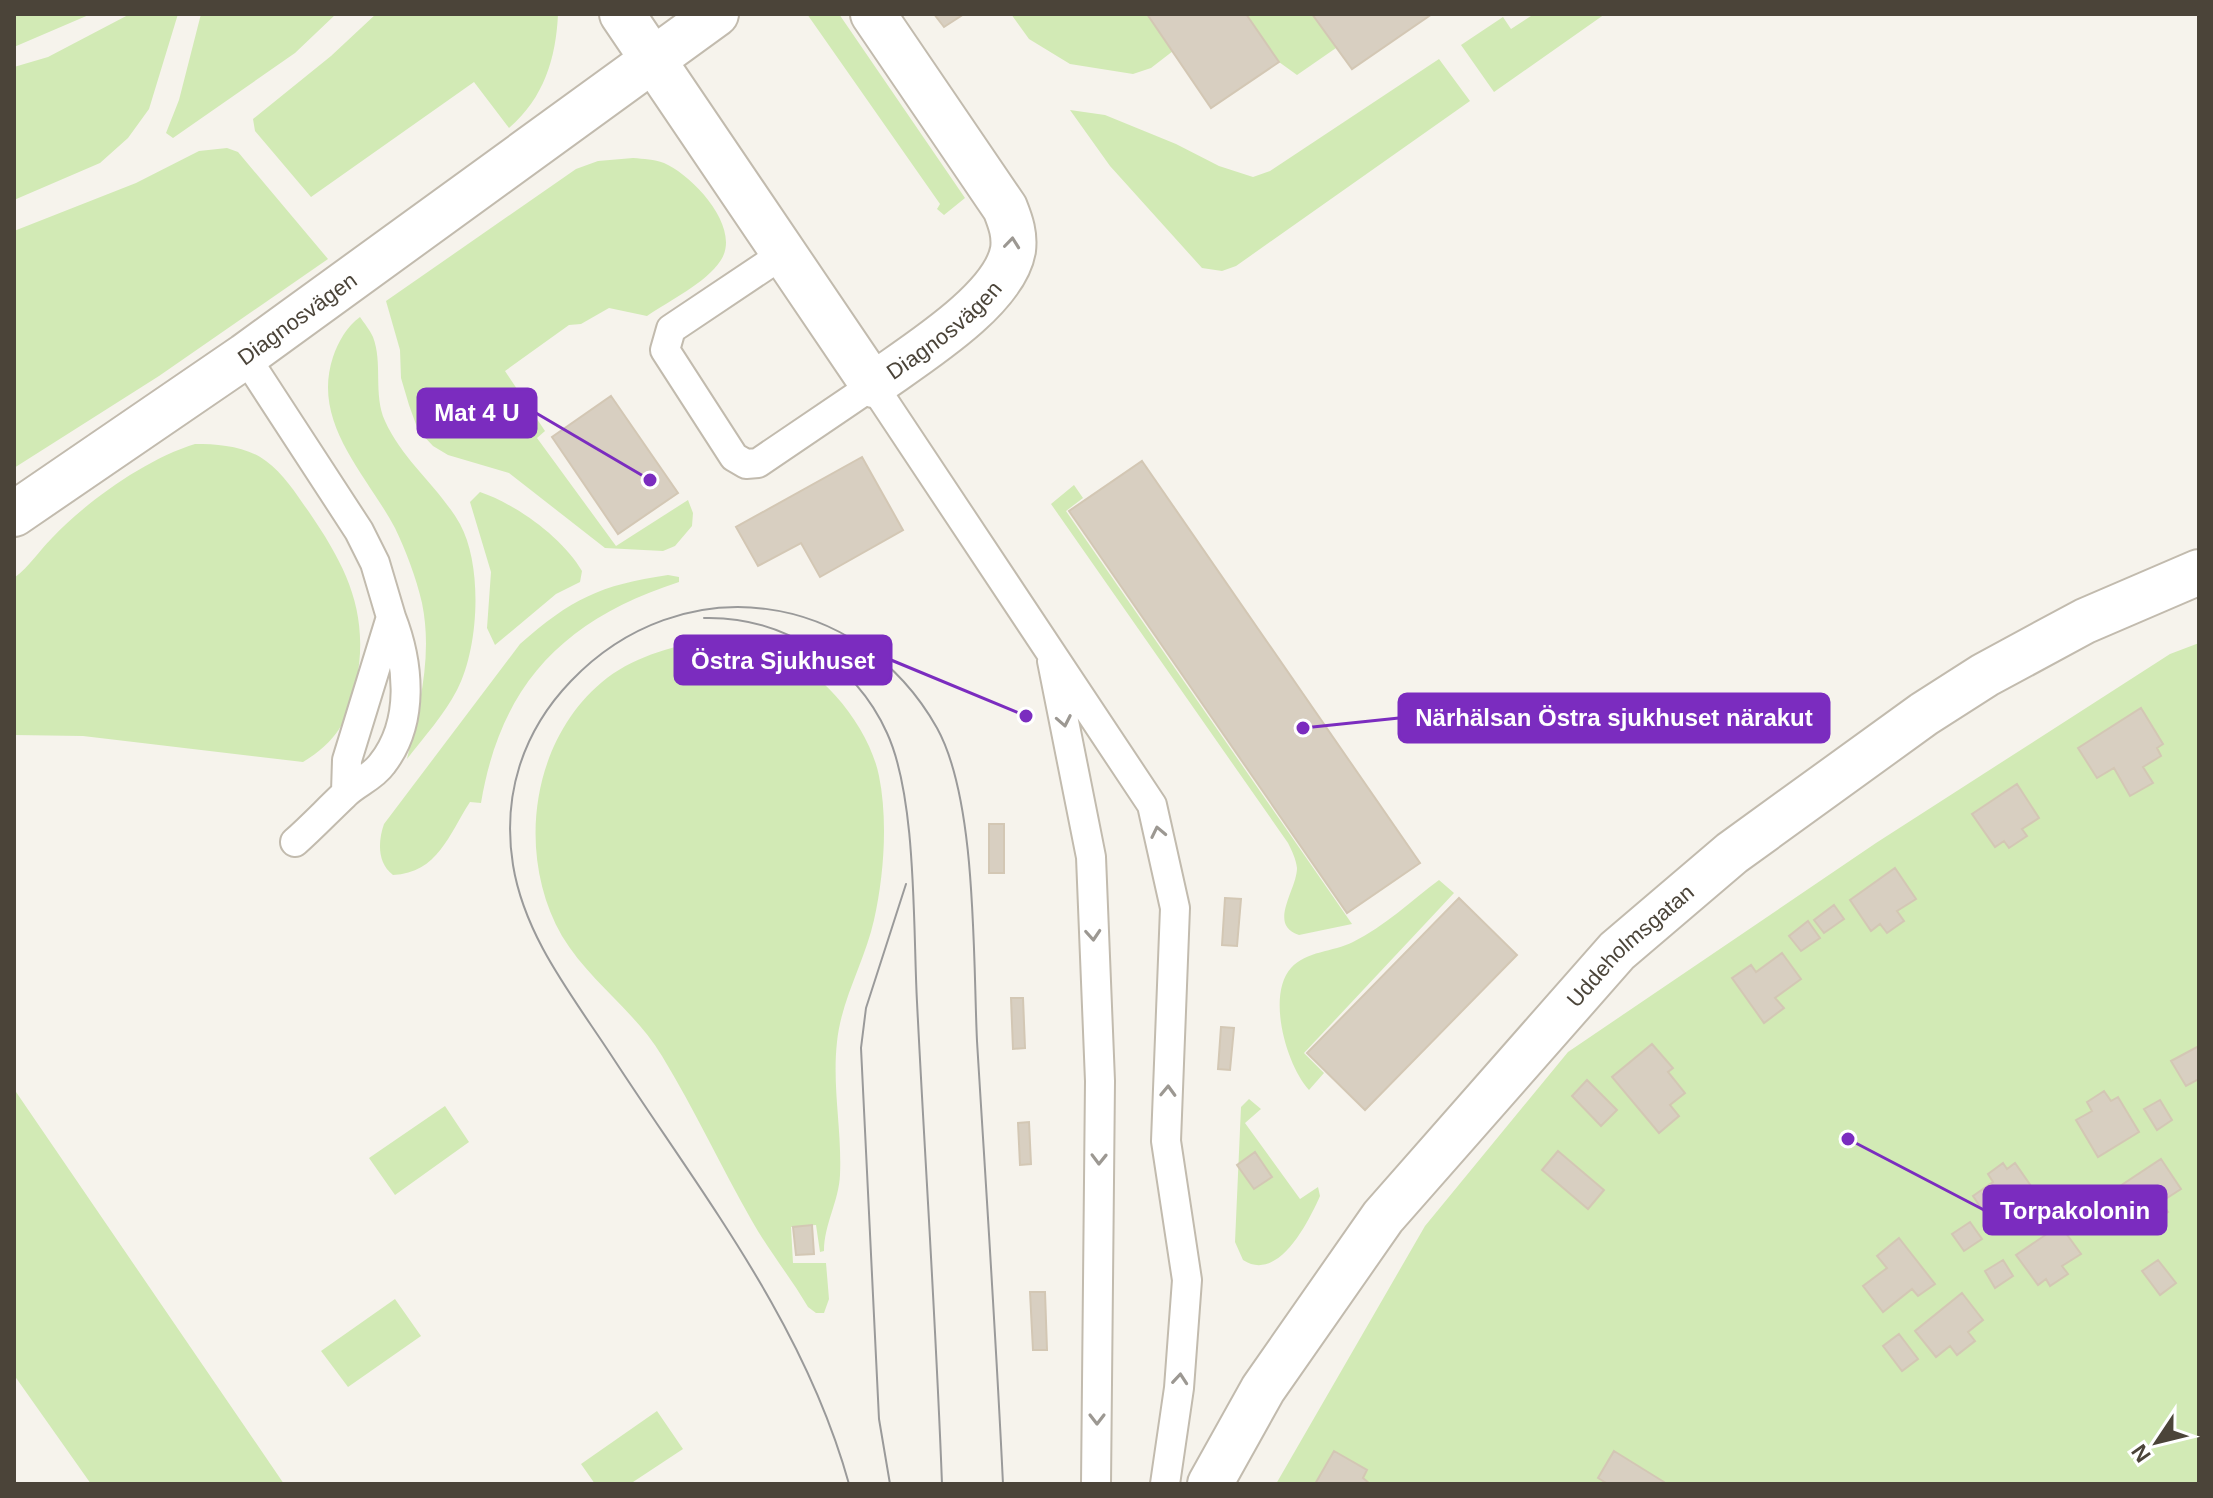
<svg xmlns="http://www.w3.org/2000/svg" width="2213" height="1498" viewBox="0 0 2213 1498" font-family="Helvetica,sans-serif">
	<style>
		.green { fill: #d2eab5 }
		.building { fill: #d8cfc1; stroke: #d3c7b4; stroke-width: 2 }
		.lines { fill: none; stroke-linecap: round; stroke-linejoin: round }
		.lane-casing { stroke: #c2bbae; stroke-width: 32 }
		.street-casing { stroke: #c2bbae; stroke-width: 48 }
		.lane { stroke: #fff; stroke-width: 28 }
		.street { stroke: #fff; stroke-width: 44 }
		.tram { stroke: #9a9a9a; stroke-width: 2 }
		.oneway { stroke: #9c9892 }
		.labels { text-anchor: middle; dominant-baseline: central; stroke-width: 7; stroke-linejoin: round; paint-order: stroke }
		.street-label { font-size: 22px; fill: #4b4439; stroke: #fff }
		.leader { fill: none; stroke: #7b2cbf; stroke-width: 3 }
		.callout-dot { fill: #7b2cbf; stroke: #fff; stroke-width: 3 }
		.callout { fill: #7b2cbf; stroke: #7b2cbf; stroke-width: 3 }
		.callout-label { font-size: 24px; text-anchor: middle; font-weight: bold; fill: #fff }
	</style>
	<rect width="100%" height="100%" fill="#f6f3ec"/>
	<!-- green -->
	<path class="green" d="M14,14h77l-77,33z
		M130,14h48l-29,95 -21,29 -28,25 -86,37v-133l34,-10z
		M201,14h135l-41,39 -122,85 -7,-5 13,-33z
		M376,14h182c-2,44 -14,84 -49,114l-35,-46 -163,115 -56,-66 -2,-12 78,-63z
		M807,14h32l126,184 -21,17 -7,-6 3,-5z
		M1011,14h136l26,37 -22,17 -18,6 -63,-10 -41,-25z
		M1246,14h67l23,34 -39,27 -18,-13z
		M1534,14h71l-111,78 -33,-47 42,-28 8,12z
		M1439,59l31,42 -234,165 -14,5 -20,-3 -92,-102 -40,-56 35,5 71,29 43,22 34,11 17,-6z
		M227,148l11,4 90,107 -169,117 -145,92v-237l122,-48 63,-32z
		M633,158c11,1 21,1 31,5 28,12 78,64 57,97 -16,24 -51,40 -74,56l-38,-8 -28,16 -12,1 -64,46 40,60 -8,7 79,108 72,-46 5,13 -1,13 -17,20 -12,5 -58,-3 -96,-75 -61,-18 -15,-9 -15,-16 -9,-25 -8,-27 -1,-28 -14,-49 190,-132 22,-8z
		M360,317c4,6 10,13 13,20 10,26 0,57 12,84 18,40 54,66 75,103 23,42 19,124 -3,166 -13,25 -33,47 -50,69 12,-52 26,-102 15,-156 -6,-26 -16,-52 -27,-75 -28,-53 -84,-105 -62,-171 5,-15 14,-31 27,-40z
		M195,444c24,0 51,2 71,17 18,13 30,33 43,51 39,57 61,103 47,172 -8,37 -20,58 -53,78l-220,-26 -69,-1v-157c16,-12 24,-26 38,-40 35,-37 94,-79 143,-94z
		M1074,485l9,13 -17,13 286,413 -53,11c-32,-10 -2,-45 -2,-67 -1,-9 -5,-17 -9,-25l-237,-339z
		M480,492c36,12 83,46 102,79l-2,11 -24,12 -61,51 -8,-17 4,-56 -21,-70z
		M668,575l11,2v5c-114,37 -178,101 -198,221l-11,-1c-21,32 -32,71 -77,73 -16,-12 -15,-34 -9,-51l136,-180c51,-45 80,-59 148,-69z
		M714,639c19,3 40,5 59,12 48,17 96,75 106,125 9,44 5,100 -5,144 -9,41 -33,80 -37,122 -5,44 5,89 3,133 -1,26 -16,49 -16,76l-4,1 -4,-27 -25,2 2,36h33l3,36 -5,14h-8l-8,-6c-17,-29 -39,-56 -56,-86 -31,-54 -57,-111 -90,-165 -26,-44 -73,-75 -100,-120 -47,-82 -31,-199 45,-258 31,-23 69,-33 107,-39z
		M2199,643v841h-923l149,-258 143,-174 308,-209 294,-189z
		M1439,880l15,13 -150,160 20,20 -15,17c-22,-24 -43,-94 -18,-122 15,-17 42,-16 62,-26 31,-15 59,-42 86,-62z
		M14,1089l270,395h-193l-77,-109z
		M1249,1099l12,10 -16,14 55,76 18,-12 2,9c-12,27 -42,87 -77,64l-8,-18 6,-135z
		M445,1106l24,36 -74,53 -26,-37z
		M395,1299l26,37 -73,51 -27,-36z
		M657,1411l26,38 -53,35h-35l-14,-20z"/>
	<!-- building -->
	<path class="building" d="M934,14h30l-20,13z
		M1147,14h99l33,48 -68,46z
		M1312,14h120l-80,55z
		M611,396l67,97 -60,41 -66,-97z
		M862,457l41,73 -83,47 -19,-34 -43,23 -22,-39z
		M1142,461l278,402 -73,50 -278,-402z
		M2141,708l22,36 -6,4 4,8 -18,11 10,16 -23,13 -16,-28 -17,10 -19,-30z
		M2017,784l22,34 -17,11 5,7 -18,12 -5,-7 -9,6 -23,-33z
		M989,824h15v49h-15z
		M1895,868l21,31 -19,12 7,10 -17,12 -7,-9 -9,7 -21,-31z
		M1225,898l16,1 -4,47 -15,-1z
		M1459,898l58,57 -152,155 -58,-57z
		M1834,905l10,14 -20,14 -10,-13z
		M1808,921l12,17 -19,13 -12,-15z
		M1782,953l19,26 -26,19 9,10 -20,15 -32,-45 19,-13 5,7z
		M1011,998h12l2,50 -12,1z
		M1221,1027l13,1 -4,42 -12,-1z
		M1652,1044l21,24 -5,4 17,21 -15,12 9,11 -20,17 -47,-56z
		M2199,1046v33l-13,7 -15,-25z
		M1587,1080l30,30 -16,16 -29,-30z
		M2104,1091l7,10 7,-4 21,35 -41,25 -22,-37 16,-9 -5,-9z
		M2160,1100l12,20 -15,10 -13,-21z
		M1029,1122l2,42 -11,1 -2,-42z
		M1558,1151l46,39 -16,19 -46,-39z
		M1255,1152l17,25 -18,12 -17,-24z
		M2161,1159l20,30 -20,13 7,10 -16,10 -6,-8 -11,7 -21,-31z
		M2003,1163l4,6 8,-6 23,33 -44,31 -21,-31 20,-14 -5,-8z
		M1970,1222l12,17 -18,12 -12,-17z
		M812,1225l2,29 -18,1 -3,-28z
		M2060,1225l21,29 -19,12 6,8 -18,12 -4,-7 -8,6 -22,-30z
		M1899,1238l36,46 -17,12 -6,-7 -29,23 -20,-26 24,-18 -10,-12z
		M2003,1260l10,16 -18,12 -10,-17z
		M2158,1260l18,23 -16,12 -18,-24z
		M1030,1292h15l2,58h-14z
		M1962,1293l21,27 -15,12 7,9 -18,14 -7,-9 -14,11 -21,-26z
		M1899,1334l19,25 -16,12 -19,-25z
		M1334,1451l33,19 -4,8 7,6h-55z
		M1614,1451l50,31 -1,2h-55l-10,-6z"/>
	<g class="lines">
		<!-- lane casing -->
		<g class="lane-casing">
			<path id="lane" d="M783,254l-112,75 -6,21 69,107 12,7 12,-1 115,-78 279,420 23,103 -9,233 21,139 -8,108 -14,96
				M245,356l114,175 16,32 16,54 -44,143 -1,32
				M1052,661l39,196 9,224 -4,403
				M295,842c17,-15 32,-31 49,-47 11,-12 28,-17 38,-31 33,-42 27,-101 9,-147"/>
		</g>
		<!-- street casing -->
		<g class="street-casing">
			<g id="street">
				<path id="s1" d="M622,14l251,371c40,-29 131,-84 140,-135 2,-15 -2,-27 -8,-42l-132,-194"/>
				<path id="s2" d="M14,514l231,-158 471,-342"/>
				<path id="s3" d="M1210,1484l53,-95 120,-172 234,-266 115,-98 192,-139 61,-39 100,-54 114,-49"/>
			</g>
		</g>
		<!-- lane -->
		<use href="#lane" class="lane"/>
		<!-- street -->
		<use href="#street" class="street"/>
		<!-- tram -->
		<path class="tram" d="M704,618c78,-2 151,44 183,115 30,65 26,195 30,269 8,160 19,321 25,482
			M849,1484c-44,-159 -145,-287 -234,-423 -40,-62 -90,-122 -102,-196 -11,-69 9,-133 58,-184 110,-115 287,-93 366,47 40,72 36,229 40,313 9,147 19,295 26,443
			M890,1484l-11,-65 -18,-371 5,-40 40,-124"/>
	</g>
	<!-- one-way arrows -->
	<defs><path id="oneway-chevron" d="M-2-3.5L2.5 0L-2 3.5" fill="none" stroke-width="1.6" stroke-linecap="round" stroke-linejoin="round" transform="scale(2)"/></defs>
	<g class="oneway">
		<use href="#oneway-chevron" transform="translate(1012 243) rotate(-84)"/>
		<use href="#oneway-chevron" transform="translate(1064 721) rotate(79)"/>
		<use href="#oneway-chevron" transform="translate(1158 832) rotate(-102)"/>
		<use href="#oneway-chevron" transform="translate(1093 935) rotate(86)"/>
		<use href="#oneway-chevron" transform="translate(1168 1091) rotate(-88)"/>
		<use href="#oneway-chevron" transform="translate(1099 1159) rotate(91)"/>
		<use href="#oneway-chevron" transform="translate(1180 1379) rotate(-85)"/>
		<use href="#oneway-chevron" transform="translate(1097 1419) rotate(90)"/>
	</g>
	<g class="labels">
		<!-- street labels -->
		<g class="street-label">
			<text stroke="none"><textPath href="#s2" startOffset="344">Diagnosvägen</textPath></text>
			<text stroke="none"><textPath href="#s1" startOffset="538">Diagnosvägen</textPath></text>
			<text stroke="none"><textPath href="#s3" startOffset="686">Uddeholmsgatan</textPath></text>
		</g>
	</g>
	<!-- callouts -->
	<path class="leader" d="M650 480L536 413M1026 716L891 660M1303 728L1399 718M1848 1139L1984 1210"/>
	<g class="callout-dot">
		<circle cx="650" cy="480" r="8"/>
		<circle cx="1026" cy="716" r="8"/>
		<circle cx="1303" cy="728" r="8"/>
		<circle cx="1848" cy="1139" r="8"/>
	</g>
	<g class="callout">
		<rect x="418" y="389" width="118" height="48" rx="8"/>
		<rect x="675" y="636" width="216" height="48" rx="8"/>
		<rect x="1399" y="694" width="430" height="48" rx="8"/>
		<rect x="1984" y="1186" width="182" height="48" rx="8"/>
	</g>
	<g class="callout-label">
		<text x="477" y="421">Mat 4 U</text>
		<text x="783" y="669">Östra Sjukhuset</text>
		<text x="1614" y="726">Närhälsan Östra sjukhuset närakut</text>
		<text x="2075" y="1219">Torpakolonin</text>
	</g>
	<!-- border -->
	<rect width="2213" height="1498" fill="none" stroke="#4b4439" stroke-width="32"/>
	<!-- north arrow -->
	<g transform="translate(2157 1442) rotate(235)" stroke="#ffffff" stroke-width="6" paint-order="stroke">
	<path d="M0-6L14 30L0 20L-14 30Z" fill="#4b4439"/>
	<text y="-12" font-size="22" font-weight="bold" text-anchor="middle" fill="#4b4439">N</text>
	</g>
</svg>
